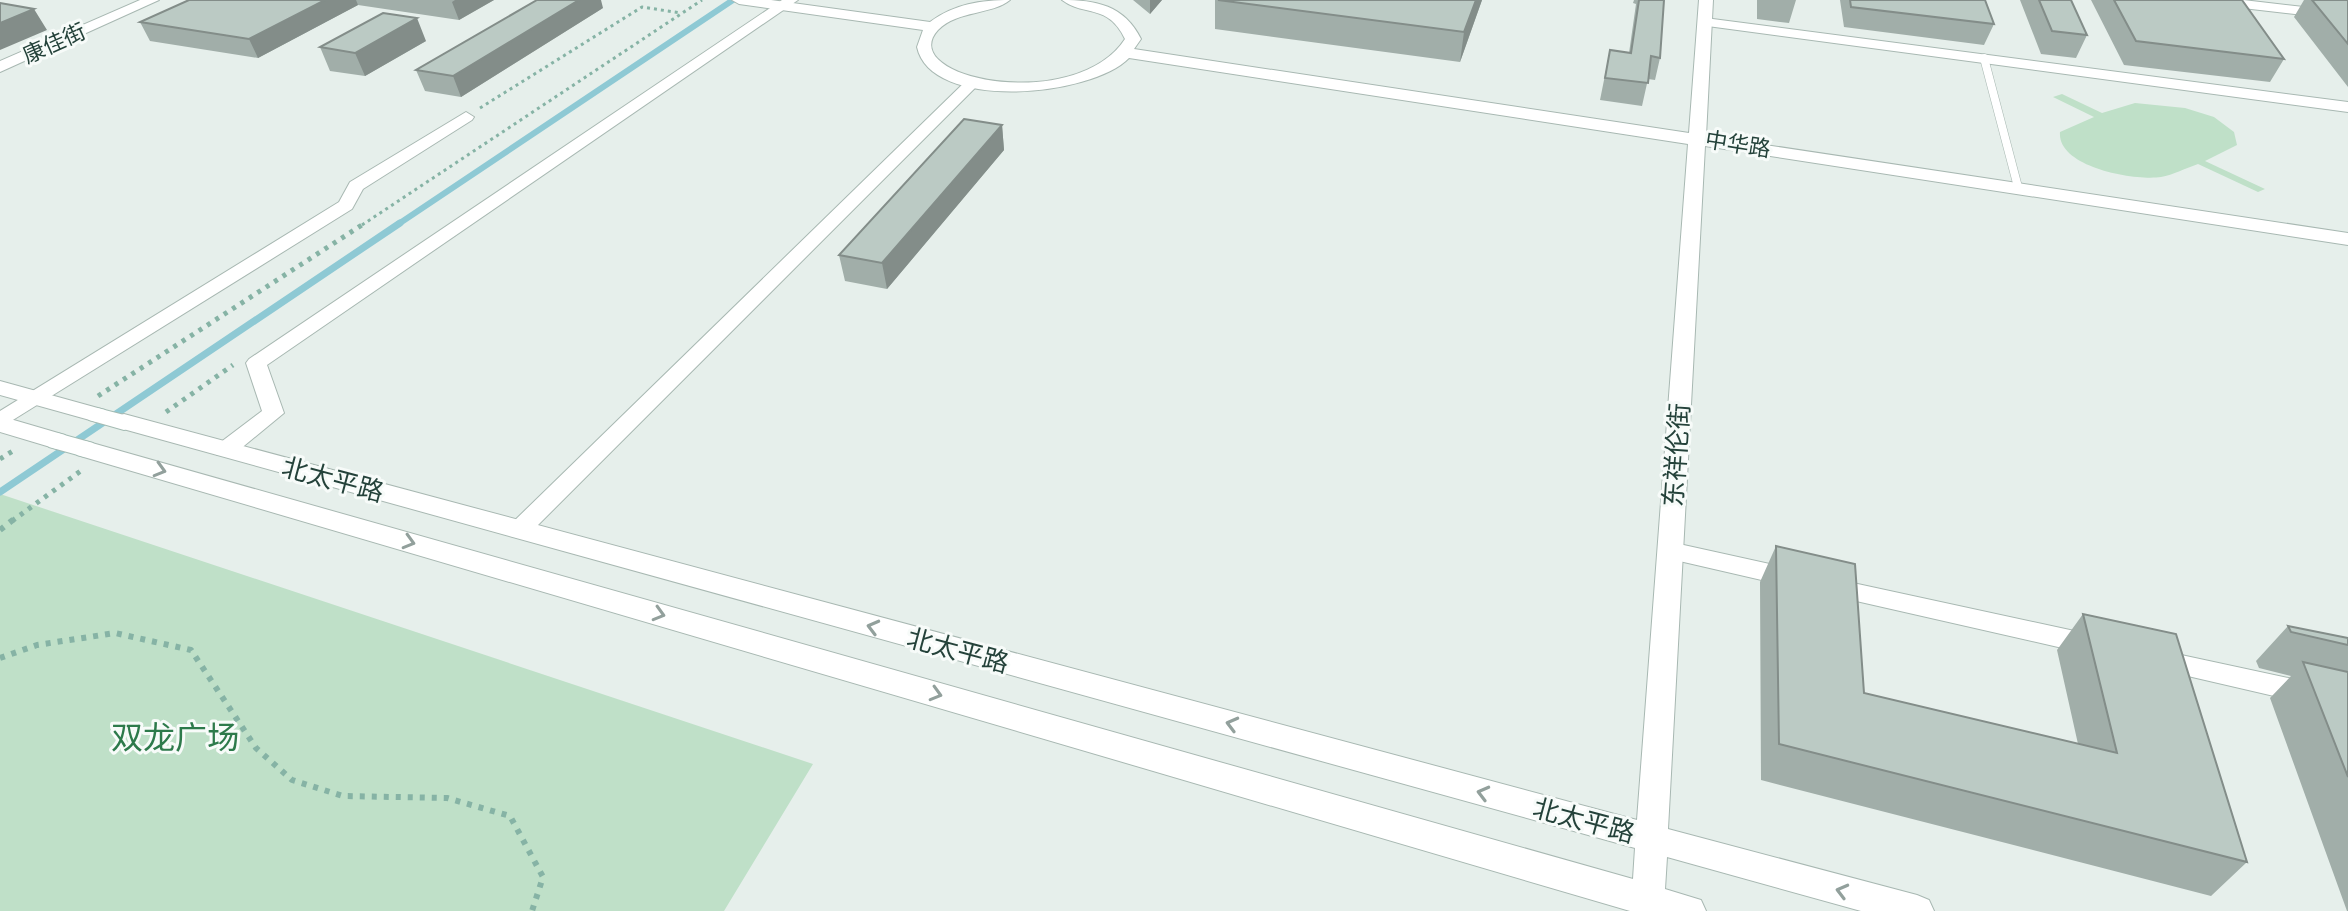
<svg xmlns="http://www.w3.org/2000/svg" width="2348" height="911" viewBox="0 0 2348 911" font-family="'Archivo Narrow','Noto Sans SC',sans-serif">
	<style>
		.green { fill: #bfe0c8 }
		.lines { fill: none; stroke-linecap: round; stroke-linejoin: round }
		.stream-far1 { stroke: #8ec9d4; stroke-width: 6 }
		.stream { stroke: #8ec9d4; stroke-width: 7 }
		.service-casing { stroke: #a8b8b2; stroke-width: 9 }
		.minor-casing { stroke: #a8b8b2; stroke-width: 2 }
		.tertiary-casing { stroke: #a8b8b2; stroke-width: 2 }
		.secondary-casing { stroke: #a4bbb3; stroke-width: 2 }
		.path-far2 { stroke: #86b3a5; stroke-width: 3; stroke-dasharray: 3 4; stroke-linecap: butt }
		.path-far1 { stroke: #86b3a5; stroke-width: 5; stroke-dasharray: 4 6; stroke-linecap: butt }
		.path { stroke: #86b3a5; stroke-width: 6; stroke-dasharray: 5 7; stroke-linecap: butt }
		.service { stroke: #fff; stroke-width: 8 }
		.minor { fill: #fff; fill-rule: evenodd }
		.tertiary { fill: #fff; fill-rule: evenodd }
		.secondary { fill: #fff; fill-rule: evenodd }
		.wall { fill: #a1aea9 }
		.shaded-wall { fill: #838d89 }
		.building { fill: #bbcac4; stroke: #838d89; stroke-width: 2 }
		.oneway { stroke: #92a09c }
		.labels { text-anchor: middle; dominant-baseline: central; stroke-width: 6; stroke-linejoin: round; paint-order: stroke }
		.far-street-label { font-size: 22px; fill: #24423a; stroke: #f7fbf9 }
		.street-label { font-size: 26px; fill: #24423a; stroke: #f7fbf9 }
		.near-park-label { font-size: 32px; fill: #2d7a4b; stroke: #f7fbf9 }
	</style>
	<rect width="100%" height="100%" fill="#e6efeb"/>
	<!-- green -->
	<path class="green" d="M2062,94l40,19 33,-10 50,5 29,9 20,15 3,13 -32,16 60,28 -7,3 -60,-28c-12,4 -25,11 -37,13 -27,4 -104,-10 -101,-45l34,-15 -41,-20z
		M0,494l813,270 -89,147h-724z"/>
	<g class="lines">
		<!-- stream-far1 -->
		<path class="stream-far1" d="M397,225l336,-225"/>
		<!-- stream -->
		<path class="stream" d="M0,492l400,-269"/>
		<!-- service casing -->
		<g class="service-casing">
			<path id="service" d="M1984,58l34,129"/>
		</g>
		<!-- minor casing -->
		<g class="minor-casing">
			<path id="minor" d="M782,0h16l-531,365 17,48 -51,42h-16l-3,-5 3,-5 45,-34 -16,-48 3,-4z
				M2201,0h42l105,12v8l-140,-16z
				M1705,18l643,84v10l-648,-87v-6z
				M973,78l7,4 -2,3 -451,451 -8,2 -8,-2 -4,-6 4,-6 457,-445z
				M466,112l8,5 -2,3 -109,69 -11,20 -352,219v-17l339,-209 11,-20z
				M1670,542l122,27 9,3 3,6 -3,6 -9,3 -130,-30 -4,-6 4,-6z
				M1830,578l263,57 9,3 4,7 -4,7 -9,3 -272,-62 -3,-6 3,-6z
				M2158,650l190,41v22l-199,-46 -4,-7 4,-7z"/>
		</g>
		<!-- tertiary casing -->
		<g class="tertiary-casing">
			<path id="tertiary" d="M140,0h19l-159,72v-11z
				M732,0h39l159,22c24,-18 51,-22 80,-22 -18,15 -52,10 -72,30 -44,48 137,85 187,9 -17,-36 -41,-22 -63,-39 34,0 62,5 79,39l-7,10 555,84 10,-133h14l-7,136 642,97v12l-643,-99 -37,683 249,66 12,5 5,11h-73l-194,-54 -2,32 36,11 5,11h-76l-1553,-456 -4,-6 4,-6 8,-2 1548,438 2,-31 -1519,-421 -4,-5 4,-5 8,-3 1513,406 51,-676 -559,-86c-38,39 -198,54 -212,-11l6,-17 -184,-26z
				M0,381l105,29 4,5 -4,5 -8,2 -97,-27z
				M0,416l65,19 4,6 -4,6 -8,2 -57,-17z"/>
		</g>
		<!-- secondary casing -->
		<g class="secondary-casing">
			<path id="secondary" d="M97,408l35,9 4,5 -4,5 -8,3 -35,-10 -4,-5 4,-5z
				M57,433l36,10 4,6 -4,6 -8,2 -36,-10 -4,-6 4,-6z"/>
		</g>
		<!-- path-far2 -->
		<path class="path-far2" d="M480,108l162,-101 39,6
			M362,225l340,-225"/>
		<!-- path-far1 -->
		<path class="path-far1" d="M98,396l267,-173
			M166,412l67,-47
			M0,459l16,-10
			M12,521l70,-51"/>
		<!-- path -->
		<path class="path" d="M0,530l14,-11
			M0,658l37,-13 78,-12 76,17 65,98 36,32 51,16 104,2 63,18 33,61 -11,34"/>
		<!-- service -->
		<use href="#service" class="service"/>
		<!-- minor -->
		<use href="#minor" class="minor"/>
		<!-- tertiary -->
		<use href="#tertiary" class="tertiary"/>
		<!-- secondary -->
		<use href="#secondary" class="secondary"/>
	</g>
	<!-- wall -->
	<path class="wall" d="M189,0h305l-35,20 -101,-15 -100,53 -108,-17 -10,-19z
		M1133,0h29l-12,14z
		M1215,0h267l-22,62 -245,-33z
		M1634,0h30l-4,58 -5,22 -7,-1 -6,27 -42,-6 10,-50 19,3 7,-49 -3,-1z
		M1757,0h39l-7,23 -32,-4z
		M1840,0h145l9,24 -10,21 -140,-18z
		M2020,0h51l16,35 -11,23 -35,-4z
		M2091,0h151l42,59 -14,23 -146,-17z
		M2304,0h44v87l-54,-70z
		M603,8l-142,89 -36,-6 -9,-21z
		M426,41l-61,35 -35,-5 -10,-24z
		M1002,125l2,25 -117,139 -42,-8 -6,-26z
		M1776,546l88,147 214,51 -21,-94 26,-36 164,248 -36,34 -450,-116 -1,-198z
		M2288,626l60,12v273h-1l-77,-213 21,-22 -32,-8 -3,-7z"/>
	<!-- shaded-wall -->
	<path class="shaded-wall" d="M325,0h31l2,5 -100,53 -9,-19z
		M455,0h39l-35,20 -7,-18z
		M579,0h22l2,8 -142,89 -8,-21z
		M1150,0h12l-12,14z
		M1476,0h6l-22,62 4,-30z
		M34,9l13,21 -47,20v-27z
		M417,18l9,23 -61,35 -10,-23z
		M1002,125l2,25 -117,139 -5,-26z"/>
	<!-- building -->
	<path class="building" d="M189,0h136l-76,39 -109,-17z
		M537,0h42l-126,76 -37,-6z
		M1218,0h258l-12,32z
		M1639,0h25l-4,58 -9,-2 -3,27 -43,-5 5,-28 21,3z
		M1850,0h135l9,24 -143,-17z
		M2039,0h32l16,35 -35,-4z
		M2114,0h128l42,59 -148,-18z
		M2312,0h36v44z
		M0,3l34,6 -34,14z
		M383,13l34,5 -62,35 -35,-6z
		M964,119l38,6 -120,138 -43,-8z
		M1776,546l79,18 9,129 253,60 -34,-139 93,20 71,228 -468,-118z
		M2288,626l60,12v7l-57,-13z
		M2303,662l45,10v105z"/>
	<!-- one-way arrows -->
	<defs><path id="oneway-chevron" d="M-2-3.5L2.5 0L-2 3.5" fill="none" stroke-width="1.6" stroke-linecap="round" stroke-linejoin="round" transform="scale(2)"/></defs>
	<g class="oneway">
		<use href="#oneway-chevron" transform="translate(160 470) rotate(16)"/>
		<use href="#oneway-chevron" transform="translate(409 542) rotate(16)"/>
		<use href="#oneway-chevron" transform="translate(659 614) rotate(16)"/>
		<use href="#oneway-chevron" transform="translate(873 627) rotate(-165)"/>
		<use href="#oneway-chevron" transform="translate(936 694) rotate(16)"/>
		<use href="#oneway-chevron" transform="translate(1232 724) rotate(-165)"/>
		<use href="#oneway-chevron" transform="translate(1483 793) rotate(-165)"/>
		<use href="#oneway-chevron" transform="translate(1842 891) rotate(-165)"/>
	</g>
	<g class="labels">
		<!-- far-street labels -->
		<g class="far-street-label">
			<text transform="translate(54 43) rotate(-24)">康佳街</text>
			<text transform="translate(1738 144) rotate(9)">中华路</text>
		</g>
		<!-- street labels -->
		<g class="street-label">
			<text transform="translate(1676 455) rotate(-86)">东祥伦街</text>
			<text transform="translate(333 479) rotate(15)">北太平路</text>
			<text transform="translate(958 650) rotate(15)">北太平路</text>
			<text transform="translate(1584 820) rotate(15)">北太平路</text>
		</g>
		<!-- near-park labels -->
		<g class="near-park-label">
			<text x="175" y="737">双龙广场</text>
		</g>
	</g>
</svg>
